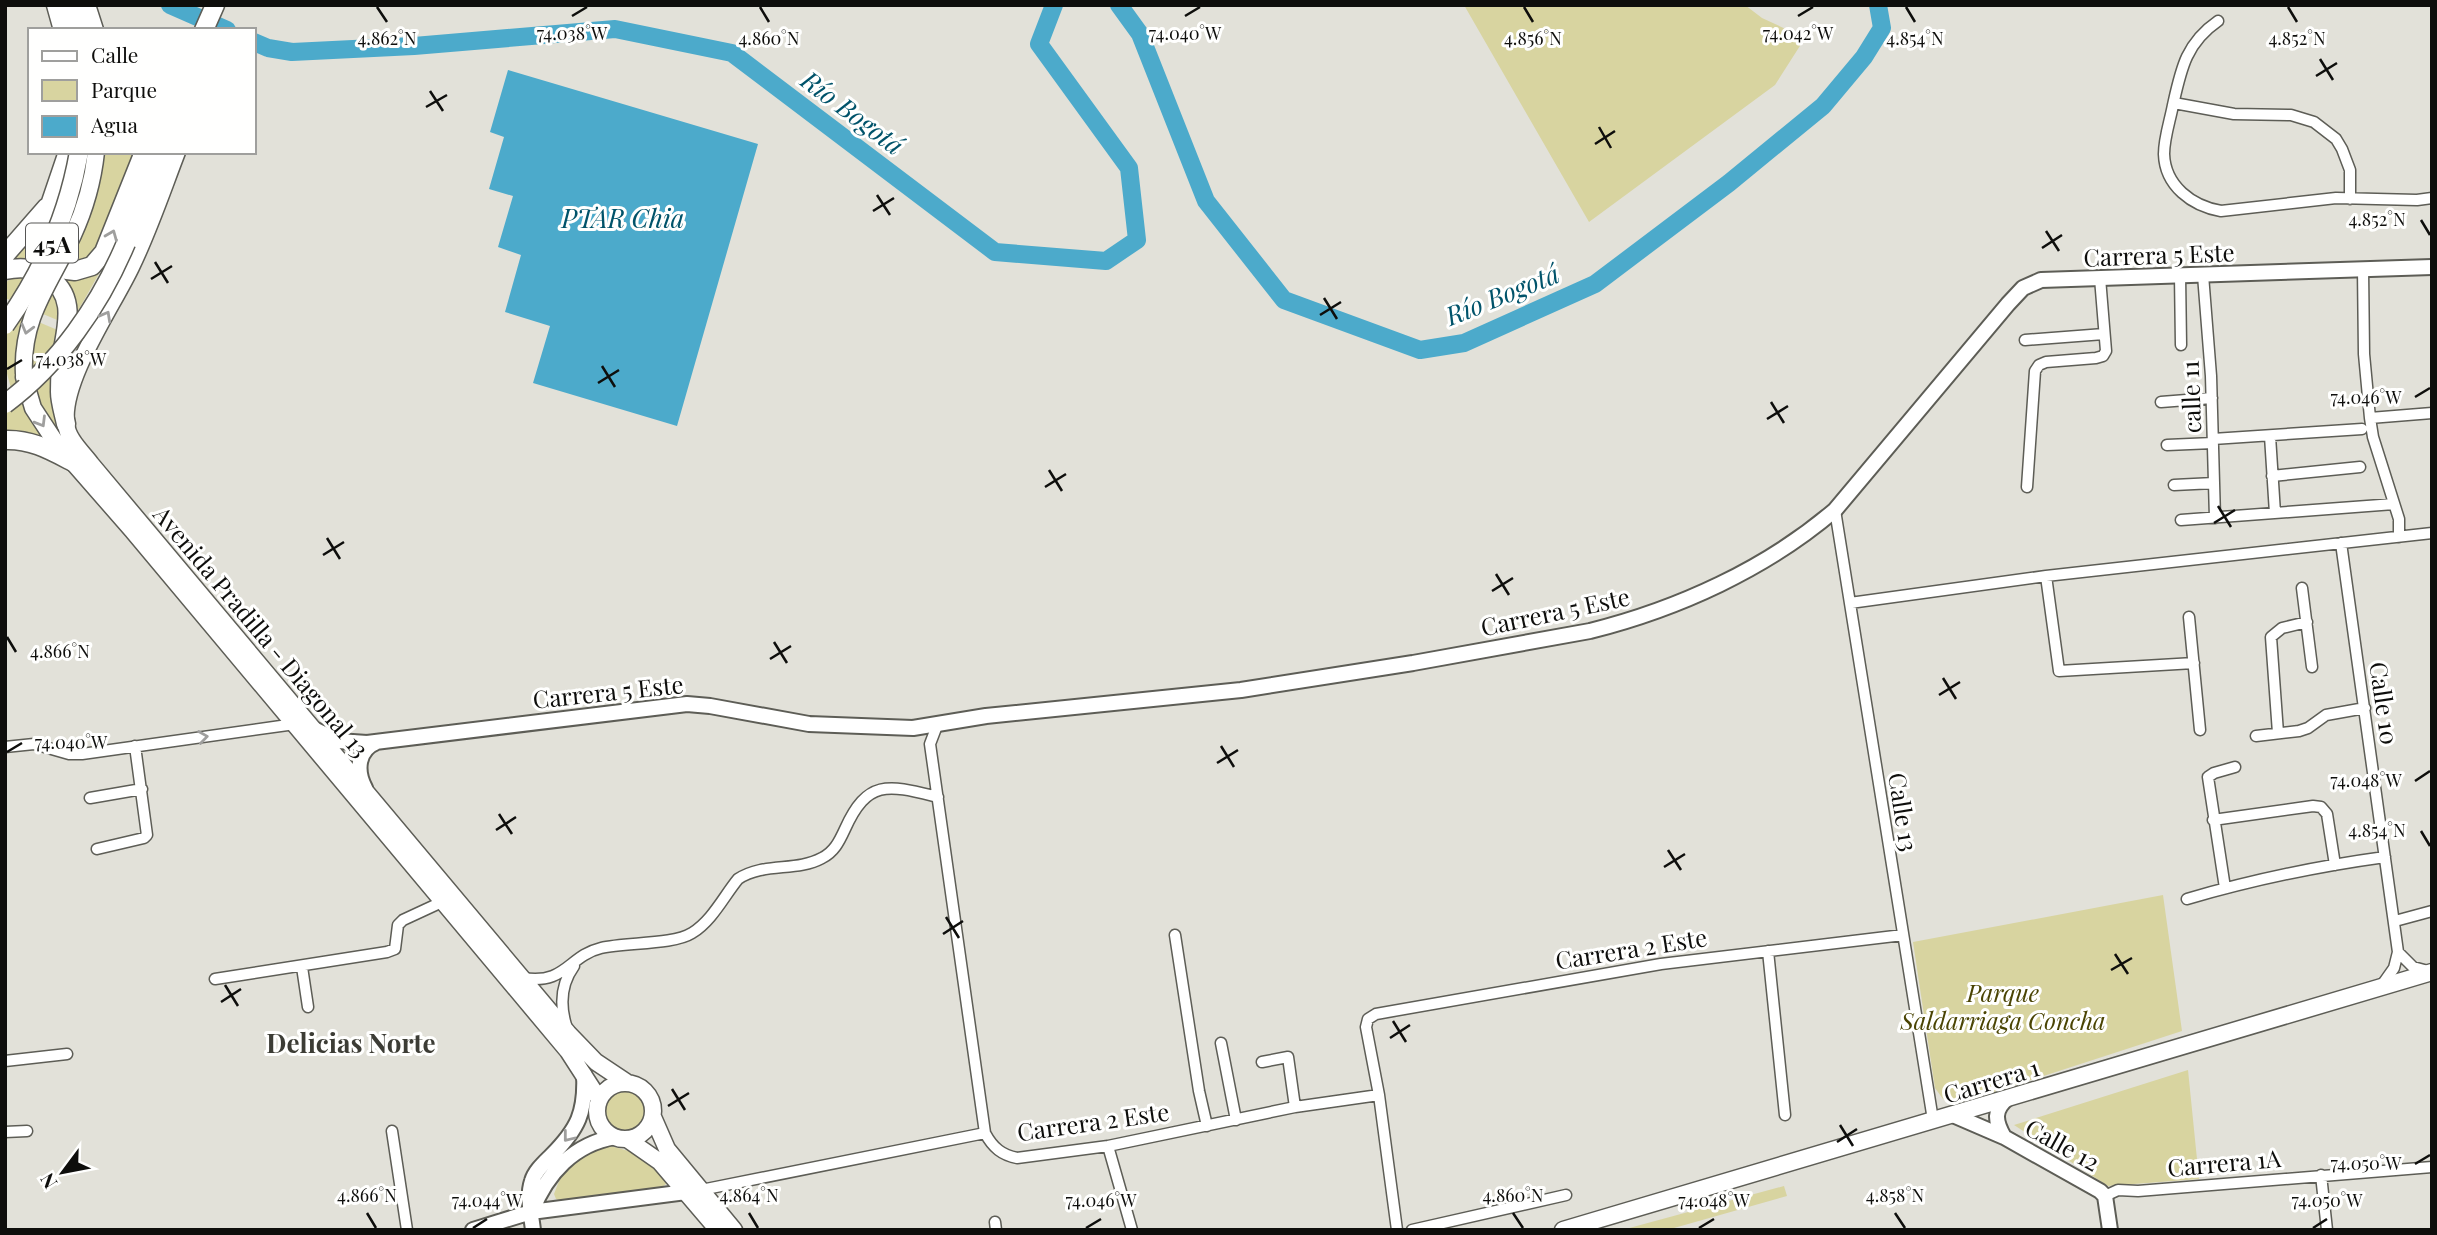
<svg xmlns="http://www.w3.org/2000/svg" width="2437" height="1235" viewBox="0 0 2437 1235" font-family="'Playfair Display',serif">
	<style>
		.green { fill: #d8d4a0 }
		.water { fill: #4caacb }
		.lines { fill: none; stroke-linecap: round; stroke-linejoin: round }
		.river { stroke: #4caacb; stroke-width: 18 }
		.street-casing { stroke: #5d5d56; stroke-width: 13 }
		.secondary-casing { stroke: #5d5d56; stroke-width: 18 }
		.primary-casing { stroke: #5d5d56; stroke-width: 19 }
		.highway-casing { stroke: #5d5d56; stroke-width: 21 }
		.street { stroke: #fff; stroke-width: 10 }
		.secondary { stroke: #fff; stroke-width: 14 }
		.primary { stroke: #fff; stroke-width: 16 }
		.highway { stroke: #fff; stroke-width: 18 }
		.primary-bridge-casing { stroke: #5d5d56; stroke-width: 19; stroke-linecap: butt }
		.highway-bridge-casing { stroke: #5d5d56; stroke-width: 21; stroke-linecap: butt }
		.primary-bridge { stroke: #fff; stroke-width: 16 }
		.highway-bridge { stroke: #fff; stroke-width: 18 }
		.oneway { stroke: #9f9f9e }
		.ticks { fill: none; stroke: #0e0e0c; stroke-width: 2.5 }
		.labels { text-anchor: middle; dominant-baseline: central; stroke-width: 6; stroke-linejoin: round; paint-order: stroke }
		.shield { fill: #fffffe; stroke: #565655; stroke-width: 2 }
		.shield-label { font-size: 23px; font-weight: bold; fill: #0e0e0c }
		.street-label { font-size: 24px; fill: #0e0e0c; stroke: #fffffe }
		.park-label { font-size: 24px; font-style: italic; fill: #4a4403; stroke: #fffffe }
		.water-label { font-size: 26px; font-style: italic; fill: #00536a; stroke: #fffffe }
		.neighbourhood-label { font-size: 26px; font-weight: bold; fill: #3c3c35; stroke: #fffffe }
		.ticks-label { font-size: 18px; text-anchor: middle; fill: #0e0e0c; stroke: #fffffe; stroke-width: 6; stroke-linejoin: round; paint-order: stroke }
	</style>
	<rect width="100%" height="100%" fill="#e2e1d9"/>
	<!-- green -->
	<path class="green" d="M1464,5h281l17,13 43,20 -30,47 -186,137z
		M102,152h37l-44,104 -26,10 -20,-33 15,-46 27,14z
		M36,229l13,38 60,-11 -34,60 -2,-13 -68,-43z
		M17,274c34,7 39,14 45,48l-57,-24v-15z
		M5,308l55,23c-3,30 -14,69 -2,99 3,8 9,16 14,23l-25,-13 -42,-7v-17l7,-24 -7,-26z
		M2163,895l19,136 -225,73 -14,-5 -8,-11 -22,-146z
		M2188,1070l11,109 -91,7 -94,-61z
		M605 1111a20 20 0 1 1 40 0a20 20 0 1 1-40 0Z
		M611,1146l28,8 27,24v6l-4,3 -100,14 -6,-2 -2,-5 10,-26 31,-20z
		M1784,1186l3,10 -120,34h-45z"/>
	<!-- water -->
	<path class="water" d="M508,70l250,74 -81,282 -144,-43 17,-57 -45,-14 16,-57 -23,-8 15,-51 -24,-7 15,-52 -14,-5z"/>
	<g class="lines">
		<!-- river -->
		<path class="river" d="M170,5l57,25
			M1119,5l21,29 66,167 78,99 136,50 44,-7 131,-59 134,-101 94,-77 41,-49 18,-29 -4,-23
			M254,42l14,6 24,4 122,-6 201,-17 117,24 263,199 111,9 31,-21 -8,-72 -90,-124 15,-39"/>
		<!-- street casing -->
		<g class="street-casing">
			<path id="street" d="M2218,21c-32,22 -37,48 -45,84 -3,16 -9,33 -9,49 1,32 28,52 57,57l115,-13 81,2 15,-2
				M2174,103l60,11 57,1 23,7 22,17 6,10 8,21v29
				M2363,269l1,85 6,64 3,19 26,82v18
				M2180,275l1,70
				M2203,275l8,101 4,142
				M2025,340l79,-6
				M2161,402l51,-4
				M2370,418l62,-5
				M2270,436l5,77
				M2213,439l149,-10
				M2167,445l46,-2
				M2272,476l88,-9
				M2174,485l40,-2
				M2027,487l8,-116 4,-6 7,-3 50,-4 7,-2 3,-5 -6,-73
				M1835,510l98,610
				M2181,520l213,-16
				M2341,543l57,409 -4,16 -12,17
				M2046,576l13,95 135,-8
				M2302,588l10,79
				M1850,603l196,-27 386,-43
				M2189,617l11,113
				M938,723l-8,21 55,389c8,15 17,22 32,25l91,-12 187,-39 84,-12
				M2278,733l-7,-96 11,-9 25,-6
				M2256,736l43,-5 9,-3 18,-13 39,-7
				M5,747l29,-3 35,10h13l213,-30
				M90,798l52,-9
				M2213,820l100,-14 8,1 6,7 8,51
				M97,849l47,-11 3,-3 -12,-89
				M2225,888l-17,-111 6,-4 21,-6
				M2187,899c65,-19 132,-33 198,-42
				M2395,921l37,-10
				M1175,935l24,156 8,35
				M1768,951l17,164
				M2398,952l15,15 15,4
				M302,967l6,40
				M523,978c43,7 45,-22 78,-30 25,-6 72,-3 91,-15 20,-12 32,-37 46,-54 26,-17 58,-7 84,-21 12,-6 17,-16 23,-29 23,-51 44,-44 93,-32
				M215,979l172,-27 8,-3 3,-24 5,-5 41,-19
				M566,1025c-6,-20 -5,-41 8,-59
				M1221,1043l15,77
				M5,1061l62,-7
				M1262,1062l26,-5 7,50
				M392,1131l15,99
				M5,1132l22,-1
				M1108,1146l24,84
				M2321,1175l6,55
				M701,1190l284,-57
				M2105,1196l13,-6 20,1 294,-24
				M995,1222l1,8
				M1397,1230l-18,-135 -13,-68 2,-8 8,-5 285,-50 242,-29
				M1412,1230l154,-35"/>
		</g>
		<!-- secondary casing -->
		<g class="secondary-casing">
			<path id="secondary" d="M316,730l22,11 29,2 320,-39 23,2 99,18 104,4 73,-12 255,-26 172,-27 177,-32c88,-22 176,-62 245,-121l173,-206 15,-16 18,-8 391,-13
				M365,788c-9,-17 -8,-38 12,-46
				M1953,1115l51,22 96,54 5,5 5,34
				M2004,1137c-9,-16 -11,-27 4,-39
				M532,1211c15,-38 42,-67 83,-74
				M473,1230l58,-18 155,-20
				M533,1230c-2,-16 -6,-34 -1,-49 3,-10 12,-18 19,-25 27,-27 35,-44 33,-82"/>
		</g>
		<!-- primary casing -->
		<g class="primary-casing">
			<path id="primary" d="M177,152c-15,39 -28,78 -46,115 -19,40 -70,113 -65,156 1,16 16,29 25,41l477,569 28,29 30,20
				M24,377l9,31 23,35 76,87 436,521 31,48
				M597 1111a28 28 0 1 1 56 0a28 28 0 1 1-56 0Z
				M653,1117l14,32 67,81
				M627,1139l33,23 58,68
				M1563,1230l869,-258"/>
		</g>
		<!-- highway casing -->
		<g class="highway-casing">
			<path id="highway" d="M56,5l7,25
				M73,5l6,25
				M86,5l8,25
				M204,30l11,-25
				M68,152l-18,53 -8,34 3,13 9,12 13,6 8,1 17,-5 12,-14 40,-100
				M126,243l34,-91
				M5,255l42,-48
				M5,270c14,-3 29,-3 42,6 28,18 21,45 16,73 -2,13 -3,29 -3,43 0,10 4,22 6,32
				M5,440c26,-1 45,10 68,22"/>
		</g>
		<!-- street -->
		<use href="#street" class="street"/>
		<!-- secondary -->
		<use href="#secondary" class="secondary"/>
		<!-- primary -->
		<use href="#primary" class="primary"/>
		<!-- highway -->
		<use href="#highway" class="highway"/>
		<!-- primary-bridge casing -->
		<g class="primary-bridge-casing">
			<path id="primary-bridge" d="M24,374c-3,-57 26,-90 49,-139 12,-26 20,-55 23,-83"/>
		</g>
		<!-- highway-bridge casing -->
		<g class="highway-bridge-casing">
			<path id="highway-bridge" d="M5,325c37,-52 63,-110 74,-173
				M5,404c54,-40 95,-99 121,-161"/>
		</g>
		<!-- primary-bridge -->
		<use href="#primary-bridge" class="primary-bridge"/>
		<!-- highway-bridge -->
		<use href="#highway-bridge" class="highway-bridge"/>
	</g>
	<!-- one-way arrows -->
	<defs><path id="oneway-chevron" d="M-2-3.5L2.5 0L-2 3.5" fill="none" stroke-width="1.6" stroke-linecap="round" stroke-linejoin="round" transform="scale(1.75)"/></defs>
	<g class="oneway">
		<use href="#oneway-chevron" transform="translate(112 235) rotate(-68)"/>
		<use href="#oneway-chevron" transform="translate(106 316) rotate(-61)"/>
		<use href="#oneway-chevron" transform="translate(27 329) rotate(105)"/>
		<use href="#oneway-chevron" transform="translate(41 422) rotate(59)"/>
		<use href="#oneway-chevron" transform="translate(203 737) rotate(-8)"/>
		<use href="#oneway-chevron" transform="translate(568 1137) rotate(128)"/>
	</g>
	<!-- ticks -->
	<path class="ticks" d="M377,7l10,15M760,7l9,15M1524,7l9,15M1906,7l9,15M2288,7l9,15M572,16l15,-9M1185,16l15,-9M1798,16l15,-9M2320,59l13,21M2316,76l21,-13M430,91l13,20M426,107l21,-12M1599,127l12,21M1595,144l20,-13M877,195l13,20M873,211l21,-13M2421,220l9,15M2046,231l13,20M2042,248l20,-13M155,262l13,21M151,279l21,-13M1324,298l13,21M1320,315l21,-13M602,366l13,21M7,369l15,-9M598,383l21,-13M2415,397l15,-9M1771,402l13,21M1767,419l21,-13M1049,470l13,21M1045,487l21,-13M2218,506l13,21M2214,523l21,-13M327,538l13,21M323,555l21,-13M1496,574l13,21M1492,591l21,-13M7,637l9,15M774,642l13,21M770,659l21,-13M1943,678l13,21M1939,695l21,-13M1221,746l13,21M7,752l15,-9M1217,763l21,-13M2415,781l15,-10M499,814l13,20M496,830l20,-13M2421,831l9,15M1668,850l13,20M1664,867l21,-13M946,917l13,21M943,934l20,-13M2115,954l13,20M2111,970l21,-12M225,985l13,21M221,1002l20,-13M1393,1021l13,21M1390,1038l20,-13M672,1089l13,21M668,1106l21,-13M1840,1125l13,21M1837,1142l20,-13M2415,1164l15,-9M367,1213l9,15M749,1213l9,15M1513,1213l10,15M1895,1213l10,15M473,1228l14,-9M1086,1228l15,-9M1699,1228l15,-9M2313,1228l14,-9"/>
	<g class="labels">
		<!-- shield labels -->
		<rect class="shield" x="26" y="223.5" width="52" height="39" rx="5"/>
		<g class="shield-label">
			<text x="52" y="243">45A</text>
		</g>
		<!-- street labels -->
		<g class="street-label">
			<text transform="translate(2159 254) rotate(-2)">Carrera 5 Este</text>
			<text transform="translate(2190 397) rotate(-92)">calle 11</text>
			<text transform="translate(1555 611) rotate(-12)">Carrera 5 Este</text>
			<text transform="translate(262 631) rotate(50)">Avenida Pradilla - Diagonal 13</text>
			<text transform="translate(608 691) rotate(-6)">Carrera 5 Este</text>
			<text transform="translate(2385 703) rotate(82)">Calle 10</text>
			<text transform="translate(1904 812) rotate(81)">Calle 13</text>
			<text transform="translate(1631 948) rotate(-9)">Carrera 2 Este</text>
			<text transform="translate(1991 1080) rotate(-17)">Carrera 1</text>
			<text transform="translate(1093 1121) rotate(-8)">Carrera 2 Este</text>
			<text transform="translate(2063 1144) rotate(29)">Calle 12</text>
			<text transform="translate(2224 1162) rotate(-5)">Carrera 1A</text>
		</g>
		<!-- park labels -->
		<g class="park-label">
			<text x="2003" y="992">Parque<tspan x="2003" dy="28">Saldarriaga Concha</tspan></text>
		</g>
		<!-- water labels -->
		<g class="water-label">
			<text transform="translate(853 112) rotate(37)">Río Bogotá</text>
			<text x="623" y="217">PTAR Chia</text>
			<text transform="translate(1502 294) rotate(-22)">Río Bogotá</text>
		</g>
		<!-- neighbourhood labels -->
		<g class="neighbourhood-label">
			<text x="351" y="1042">Delicias Norte</text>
		</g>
	</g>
	<g class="ticks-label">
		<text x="572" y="40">74.038°W</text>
		<text x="1185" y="40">74.040°W</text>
		<text x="1798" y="40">74.042°W</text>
		<text x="2297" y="45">4.852°N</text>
		<text x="387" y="45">4.862°N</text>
		<text x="769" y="45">4.860°N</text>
		<text x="1533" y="45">4.856°N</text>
		<text x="1915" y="45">4.854°N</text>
		<text x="2377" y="226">4.852°N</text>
		<text x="71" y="366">74.038°W</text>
		<text x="2366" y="404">74.046°W</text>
		<text x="60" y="658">4.866°N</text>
		<text x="71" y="749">74.040°W</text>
		<text x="2366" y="787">74.048°W</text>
		<text x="2377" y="837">4.854°N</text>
		<text x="2366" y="1170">74.050°W</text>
		<text x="367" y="1202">4.866°N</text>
		<text x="749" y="1202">4.864°N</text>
		<text x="1513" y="1202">4.860°N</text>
		<text x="1895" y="1202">4.858°N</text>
		<text x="487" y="1207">74.044°W</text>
		<text x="1101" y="1207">74.046°W</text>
		<text x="1714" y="1207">74.048°W</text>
		<text x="2327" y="1207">74.050°W</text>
	</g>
	<!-- border -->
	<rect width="2437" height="1235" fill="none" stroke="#0e0e0c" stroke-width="14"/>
	<!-- legend -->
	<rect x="28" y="28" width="228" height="126" fill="#fffffe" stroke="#9f9f9d" stroke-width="2"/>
	<rect x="42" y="51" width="35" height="10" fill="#ffffff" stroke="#9f9f9d" stroke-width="2"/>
	<text x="91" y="63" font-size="21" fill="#0e0e0c">Calle</text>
	<rect x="42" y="80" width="35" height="21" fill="#d8d4a0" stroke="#9f9f9d" stroke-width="2"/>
	<text x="91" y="98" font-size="21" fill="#0e0e0c">Parque</text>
	<rect x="42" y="116" width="35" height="21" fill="#4caacb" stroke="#9f9f9d" stroke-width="2"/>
	<text x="91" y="133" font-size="21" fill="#0e0e0c">Agua</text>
	<!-- north arrow -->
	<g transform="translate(63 1172) rotate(238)" stroke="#fffffe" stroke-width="5" paint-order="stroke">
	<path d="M0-5L12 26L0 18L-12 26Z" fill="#0e0e0c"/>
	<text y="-10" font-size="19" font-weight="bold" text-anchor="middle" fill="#0e0e0c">N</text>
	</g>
</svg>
